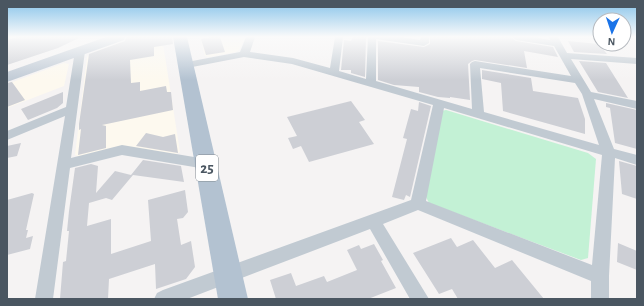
<svg xmlns="http://www.w3.org/2000/svg" width="644" height="306" viewBox="0 0 644 306" font-family="'Alegreya Sans',sans-serif">
	<style>
		.commercial { fill: #fdf9ef }
		.green { fill: #c3f1d5 }
		.building { fill: #cdcfd5 }
		.lines { fill: none; stroke-linecap: round; stroke-linejoin: round }
		.minor { fill: #c1cad2; fill-rule: evenodd }
		.secondary { fill: #c1cbd6; fill-rule: evenodd }
		.primary { fill: #b3c2d1; fill-rule: evenodd }
		.labels { text-anchor: middle; dominant-baseline: central; stroke-width: 3.5; stroke-linejoin: round; paint-order: stroke }
		.shield { fill: #fff; stroke: #808990; stroke-width: 1 }
		.shield-label { font-size: 15px; font-weight: bold; fill: #4a5661 }
	</style>
	<rect width="100%" height="100%" fill="#f5f3f3"/>
	<!-- commercial -->
	<path class="commercial" d="M136,37h26l18,115 -6,3 -51,-8 -43,10 -5,-2 12,-98 5,-4z
		M200,37h46l-7,13 -3,2 -27,5 -4,-1z
		M64,63l5,1 -5,22 -57,22v-24z"/>
	<!-- green -->
	<path class="green" d="M446,110l142,43 8,6 -8,99 -7,2 -152,-57 -3,-6 15,-86z"/>
	<!-- building -->
	<path class="building" d="M17,37h64l-23,11 -51,17v-25z
		M126,37h46l1,7 -19,3v9l-24,4 1,23 9,-1v9l26,-5 1,6h4l2,18 -71,15 4,1v22l-28,7 3,-26 -2,1v-6l10,-70 36,-13z
		M210,37h10l5,15 -19,3 -5,-16z
		M353,37h13l-1,40 -14,-4v-3h-10l3,-30 7,1z
		M430,37h81l5,4 37,6 5,10 -34,-6 3,17 -52,-8 -3,1 -4,3 2,36 -20,-3v1l-12,-1 -19,-5v-5l-25,-2 -16,-5v-39l46,6 6,-3z
		M568,41l31,3 8,10 -33,-2z
		M579,61l27,2 22,35 -30,-6z
		M482,70l49,8 2,13 45,7 7,21v15l-82,-23 -2,-28 -19,-4z
		M12,82l13,18 -18,7v-24z
		M63,92v11l-6,5 -29,12 -7,-11z
		M351,101l14,19 -6,2 15,22 -65,18 -8,-16 -8,3 -5,-11 9,-2 -10,-19z
		M419,102l12,4 -21,91 -4,-2 -2,5 -12,-3 15,-58 -4,-1 8,-29 7,2z
		M606,103l31,7v39l-22,-6 -5,-35 -4,-1z
		M146,133l17,4 12,-3 3,19 -42,-7z
		M21,143l-4,13 -10,2v-12z
		M143,160l38,6 3,16 -51,-7 -21,25 -6,-2 -17,5 -2,23 24,-7v35l40,-13 -3,-41 37,-10 3,22 -5,6 -6,1 4,26 10,-4 4,26 -9,12 -30,10 -1,-25 -46,15 -1,20h-48l3,-37 3,-1 3,-30h-2l2,-20 6,-43 16,-4 7,2 -2,27 19,-22 16,4z
		M619,161l18,5v33l-15,-5z
		M32,193l2,1 -8,36h2l-2,8 7,-2 -3,13 -23,6v-55z
		M451,238l6,9 16,-7 22,28 17,-8 32,39h-86l-6,-10 -13,5 -26,-41z
		M618,243l19,8v19l-20,-8z
		M374,244l9,16 -2,1 15,27 -28,11h-92l-6,-19 21,-7 5,13 28,-10 3,6 30,-12 -10,-20 12,-5 2,4z"/>
	<g class="lines">
		<!-- minor -->
		<path class="minor" d="M246,37h9l-5,15 43,6 37,10 5,-31h8l-4,34 27,8 2,-42h34l18,3 1,-3h8v6l-5,3 -48,-7v42l96,28 -2,-45 2,-2 3,-1 96,15 -17,-30 -38,-6 -4,-3h22l16,3 -1,-3h9l9,16 70,5v6l-66,-5 20,33 46,9v8l-43,-10 20,50 23,6v10l-22,-7 -6,118v23h-18v-18l-173,-71 -35,14 46,75h-19l-40,-70 -183,70h-33l3,-6 6,-3 248,-90 22,-95 -141,-41 -48,-7 -57,11 -5,-3 5,-3 53,-10zM480,68l95,15 7,11 17,51 -115,-33zM444,108l158,47 -10,110 -166,-64z
			M80,48l5,3 -14,107 51,-13 84,14 5,1 2,4 -2,4 -5,1 -84,-14 -52,13 -17,131h-18l30,-183 -58,24v-9l59,-24 9,-56z"/>
		<!-- secondary -->
		<path class="secondary" d="M106,37h19l-1,3 -117,42v-10z"/>
		<!-- primary -->
		<path class="primary" d="M173,37h14l61,262h-30z"/>
	</g>
	<!-- sky -->
	<linearGradient id="sky" x2="0" y2="1"><stop stop-color="#85c3ea"/><stop offset="0.46" stop-color="#fafafa"/><stop offset="1" stop-color="#fafafa" stop-opacity="0"/></linearGradient>
	<rect width="644" height="80" fill="url(#sky)"/>
	<g class="labels">
		<!-- shield labels -->
		<rect class="shield" x="196" y="155" width="22" height="26" rx="3"/>
		<g class="shield-label">
			<text x="207" y="168">25</text>
		</g>
	</g>
	<!-- border -->
	<rect width="644" height="306" fill="none" stroke="#4a5661" stroke-width="16"/>
	<!-- north arrow -->
	<g transform="translate(612 32) rotate(183)"><circle r="19" fill="#ffffff" stroke="#b7bbc0"/>
	<path d="M0-3L7 15L0 10L-7 15Z" fill="#1a73e8"/>
	<text y="-6" font-size="11" font-weight="bold" text-anchor="middle" fill="#4a5661">N</text>
	</g>
</svg>
